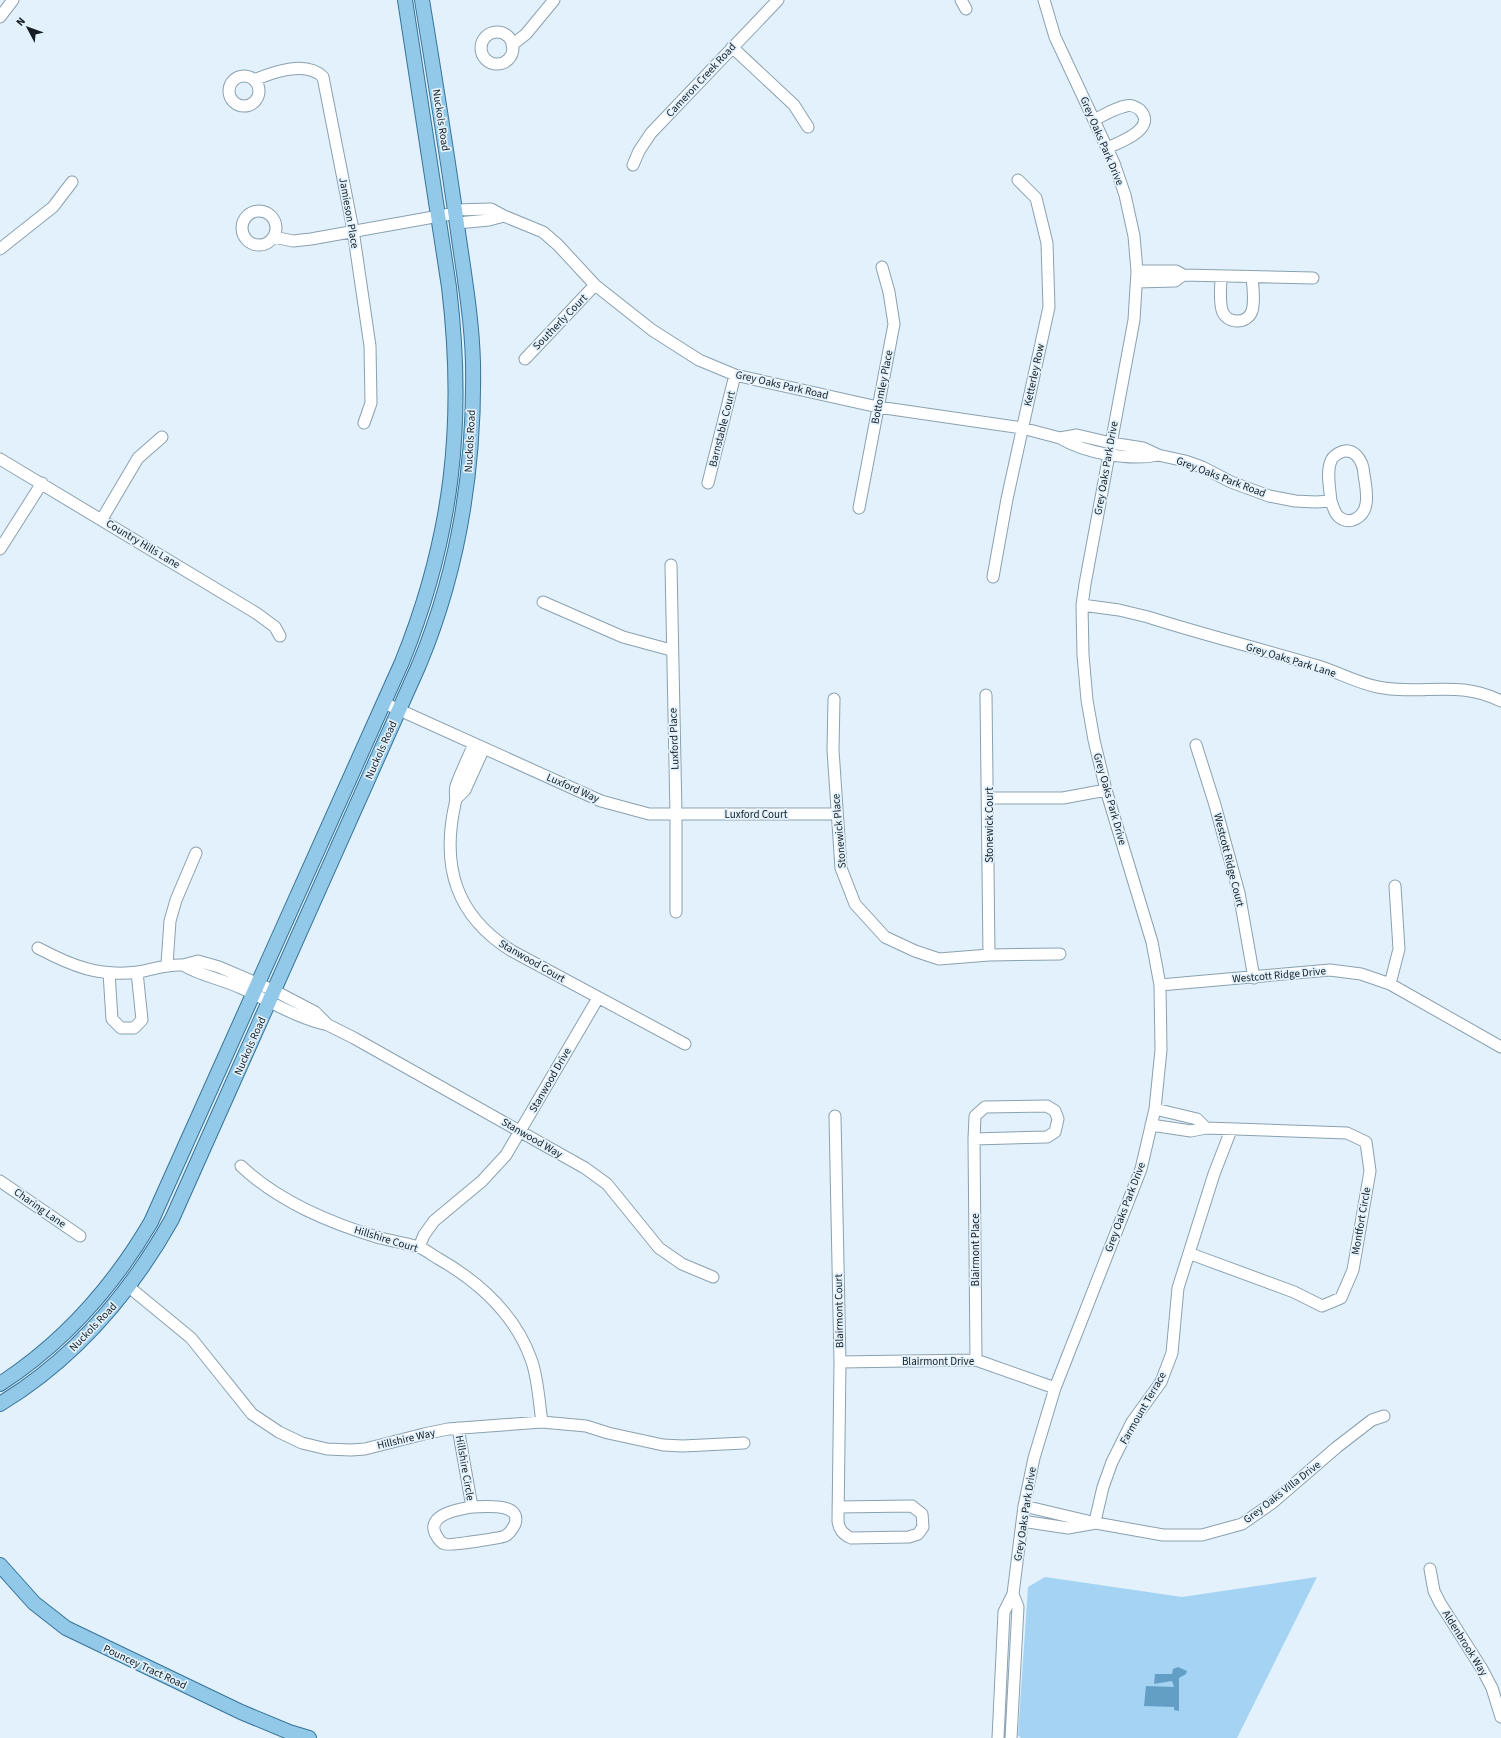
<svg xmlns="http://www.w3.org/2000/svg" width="1501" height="1738" viewBox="0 0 1501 1738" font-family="'Source Sans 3',sans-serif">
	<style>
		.green { fill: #a4d3f3 }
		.water { fill: #639fc5 }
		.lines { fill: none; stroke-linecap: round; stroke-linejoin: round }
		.minor-casing { stroke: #8aa1b1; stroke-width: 13 }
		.major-casing { stroke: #377499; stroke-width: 16 }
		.minor { stroke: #fff; stroke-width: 11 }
		.major { stroke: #92c8e8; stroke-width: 14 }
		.labels { text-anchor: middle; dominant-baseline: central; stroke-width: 3.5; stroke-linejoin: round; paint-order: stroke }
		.street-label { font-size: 11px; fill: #151e24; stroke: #e2f1fb }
	</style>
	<rect width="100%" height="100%" fill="#e2f1fb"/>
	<!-- green -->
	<path class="green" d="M1045,1577l137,20 135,-20 -80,161h-216l-3,-3 10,-148z"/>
	<!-- water -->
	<path class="water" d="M1178,1667l9,4 -1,3 -7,4v33l-5,-1v-3l-30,-1 2,-20 28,1 -2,-6 -18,3 1,-10h17l1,-5z"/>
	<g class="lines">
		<!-- minor casing -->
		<g class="minor-casing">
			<path id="minor" d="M961,0l5,9
				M0,17l13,-17
				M481 48a16 16 0 1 1 32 0a16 16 0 1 1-32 0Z
				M512,45l14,-11 28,-34
				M732,47l62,58 14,22
				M229 91a15 15 0 1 1 30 0a15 15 0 1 1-30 0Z
				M254,80c19,-8 52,-20 69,-3l30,153 17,116 1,57 -7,20
				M1094,120c10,-5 21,-12 32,-14 5,-2 10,1 14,4 18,19 -22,33 -33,38
				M633,165l6,-14 12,-18 127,-133
				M455,210l36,-1 13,7 -15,4 -32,3
				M242 228a17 17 0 1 1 34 0a17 17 0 1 1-34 0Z
				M504,216l39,16 15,13 37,40 57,45 47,30 36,15 143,32 144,21 38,10
				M274,237l19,4 18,-2 145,-26
				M0,249l53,-42 19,-25
				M1137,271h39l7,4 130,3
				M1221,276c0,10 -2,24 1,34 4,14 25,15 30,1 3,-10 1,-24 0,-34
				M1137,282l38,-1 8,-6
				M525,359l70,-74
				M1158,455c-29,6 -73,-2 -98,-17l17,-3 34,8 32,5 15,7 27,6 17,6 29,15 38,14 26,5 21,1 15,-1c2,5 3,12 8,16 11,9 25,0 27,-13 2,-9 -1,-21 -2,-30 -1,-13 -10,-29 -25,-21 -3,2 -7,4 -8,8 -5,11 -1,28 0,40
				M0,459l256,154 19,14 5,9
				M708,483l27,-108
				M859,508l35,-184 -5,-32 -7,-25
				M102,519l36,-61 24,-21
				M0,549l42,-66
				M671,565l5,249v98
				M993,577l14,-78 42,-192 -2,-64 -11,-45 -18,-18
				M543,602l80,35 48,13
				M1082,605l37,5 29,7c56,18 114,32 170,49 20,6 39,17 60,21 44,9 79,-8 123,14
				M986,695l3,260
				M834,699l-1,51 8,118 14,36 30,33 30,14 24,8 50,-4 71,-1
				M384,703l217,98 48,13h188
				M474,744c-6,14 -13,28 -18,42 -2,6 1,12 -1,18 -14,63 1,112 57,147l173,93
				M1196,745l19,60 24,88 15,85
				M989,798h74l43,-8
				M456,799l9,-9 19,-42
				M38,948c34,18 61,29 100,24 17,-3 28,-8 45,-7
				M198,961l21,6 56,24 40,21 13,13c-31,-7 -58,-24 -87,-37 -19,-9 -40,-12 -58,-23z
				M167,964l3,-43 6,-21 20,-47
				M109,973l3,46 9,9h13l8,-8 -5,-48
				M1390,984l9,-35 -4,-63
				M1160,985l170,-15 31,4 29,10 111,63
				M328,1025l26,13 231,130 22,16 52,64 23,16 31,13
				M835,1116l5,246 -2,159c1,9 5,13 13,17l58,-1 9,-3 5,-7 -1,-13 -10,-8 -74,1
				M1151,1125l40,6 15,-3 -9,-9 -42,-10
				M1231,1130l-17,44 -36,114 -6,65 -11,29 -29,40 -20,40 -9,25 -7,30v6l67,12h39l40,-11 30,-21 65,-56 35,-27 12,-4
				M974,1139l1,-23 10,-9 62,-1 8,5 3,8 -3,13 -8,5 -73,2 2,221
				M241,1166c38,36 89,57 139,72 12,3 26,5 38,9 7,2 14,8 21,12 40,23 76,56 92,100 7,18 8,44 11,63
				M0,1181l80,55
				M419,1247l5,-12 10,-14 48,-40 24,-26 92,-157
				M1191,1254l103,38 28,14 19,-8 12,-28 17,-99 -4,-29 -19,-9 -141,-5
				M129,1287l62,51 61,76 27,18 23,11 25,6 24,1 14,-1 59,-15 24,-5 94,-7 44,4 22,7 55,12 20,1 61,-3
				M840,1362l136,-2 79,28
				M458,1428l14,79c-12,2 -45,7 -37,26 2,4 5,10 10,11 4,2 55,-6 60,-8 4,-2 8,-8 10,-12 7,-22 -31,-17 -43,-17
				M1022,1521l46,7 28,-5 -72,-17
				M1430,1569l4,22 6,12 42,66 10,19 9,29
				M998,1738l6,-126 9,-18 11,-88 10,-48 21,-70 86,-219 14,-60 6,-59 -1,-65 -8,-43 -46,-152 -12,-50 -7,-40 -4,-45 -1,-50 3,-21 49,-264 3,-49 -3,-35 -9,-41 -11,-32 -59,-126 -11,-37
				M1011,1738l7,-131 -5,-13"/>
		</g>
		<!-- major casing -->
		<g class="major-casing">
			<path id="major" d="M0,1384c63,-41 113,-97 151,-162l251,-560c51,-126 63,-241 47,-375l-44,-287
				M0,1404c74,-45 130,-110 172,-185l247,-554c40,-96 56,-197 54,-302 -1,-41 -8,-83 -14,-124 -11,-80 -24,-160 -37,-239
				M0,1565l34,38 32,25 175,84 48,20 20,6"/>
		</g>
		<!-- minor -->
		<use href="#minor" class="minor"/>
		<!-- major -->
		<use href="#major" class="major"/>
	</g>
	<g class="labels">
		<!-- street labels -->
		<g class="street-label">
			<text transform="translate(701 80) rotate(-47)">Cameron Creek Road</text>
			<text transform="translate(441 120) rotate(81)">Nuckols Road</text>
			<text transform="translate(1102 141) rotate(67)">Grey Oaks Park Drive</text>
			<text transform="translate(349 213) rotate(80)">Jamieson Place</text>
			<text transform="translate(560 322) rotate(-46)">Southerly Court</text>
			<text transform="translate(1034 375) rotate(-78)">Ketterley Row</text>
			<text transform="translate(782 385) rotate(13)">Grey Oaks Park Road</text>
			<text transform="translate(882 387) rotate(-79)">Bottomley Place</text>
			<text transform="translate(722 429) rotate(-76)">Barnstable Court</text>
			<text transform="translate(470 441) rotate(-87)">Nuckols Road</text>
			<text transform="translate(1106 468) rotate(-80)">Grey Oaks Park Drive</text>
			<text transform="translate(1221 477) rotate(21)">Grey Oaks Park Road</text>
			<text transform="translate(143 544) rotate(31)">Country Hills Lane</text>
			<text transform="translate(1291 660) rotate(17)">Grey Oaks Park Lane</text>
			<text transform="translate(674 739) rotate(-92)">Luxford Place</text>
			<text transform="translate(381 750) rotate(-66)">Nuckols Road</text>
			<text transform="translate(573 788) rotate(24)">Luxford Way</text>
			<text transform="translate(1110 799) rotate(74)">Grey Oaks Park Drive</text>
			<text x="756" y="814">Luxford Court</text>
			<text transform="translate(989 825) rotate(-90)">Stonewick Court</text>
			<text transform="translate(839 831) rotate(-95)">Stonewick Place</text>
			<text transform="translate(1229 860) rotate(76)">Westcott Ridge Court</text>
			<text transform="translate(532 961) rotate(30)">Stanwood Court</text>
			<text transform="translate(1279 975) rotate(-5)">Westcott Ridge Drive</text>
			<text transform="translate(250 1046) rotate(-66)">Nuckols Road</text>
			<text transform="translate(550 1080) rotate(-60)">Stanwood Drive</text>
			<text transform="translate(532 1138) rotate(30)">Stanwood Way</text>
			<text transform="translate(1125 1207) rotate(-69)">Grey Oaks Park Drive</text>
			<text transform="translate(40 1208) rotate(35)">Charing Lane</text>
			<text transform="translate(1361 1221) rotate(-80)">Montfort Circle</text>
			<text transform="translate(386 1239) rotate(17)">Hillshire Court</text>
			<text transform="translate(975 1250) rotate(-90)">Blairmont Place</text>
			<text transform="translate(839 1311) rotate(-91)">Blairmont Court</text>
			<text transform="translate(93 1327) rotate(-46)">Nuckols Road</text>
			<text x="938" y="1361">Blairmont Drive</text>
			<text transform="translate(1143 1408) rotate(-60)">Farmount Terrace</text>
			<text transform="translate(406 1439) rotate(-13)">Hillshire Way</text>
			<text transform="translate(465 1468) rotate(80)">Hillshire Circle</text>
			<text transform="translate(1282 1492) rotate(-38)">Grey Oaks Villa Drive</text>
			<text transform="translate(1025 1514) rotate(-81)">Grey Oaks Park Drive</text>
			<text transform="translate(1465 1643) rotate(58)">Aldenbrook Way</text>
			<text transform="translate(145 1667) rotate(25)">Pouncey Tract Road</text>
		</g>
	</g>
	<!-- north arrow -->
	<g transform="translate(28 28) rotate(311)" stroke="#e2f1fb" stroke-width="3" paint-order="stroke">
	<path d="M0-3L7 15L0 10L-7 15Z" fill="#151e24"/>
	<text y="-6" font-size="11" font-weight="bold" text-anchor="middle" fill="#151e24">N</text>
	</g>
</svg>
